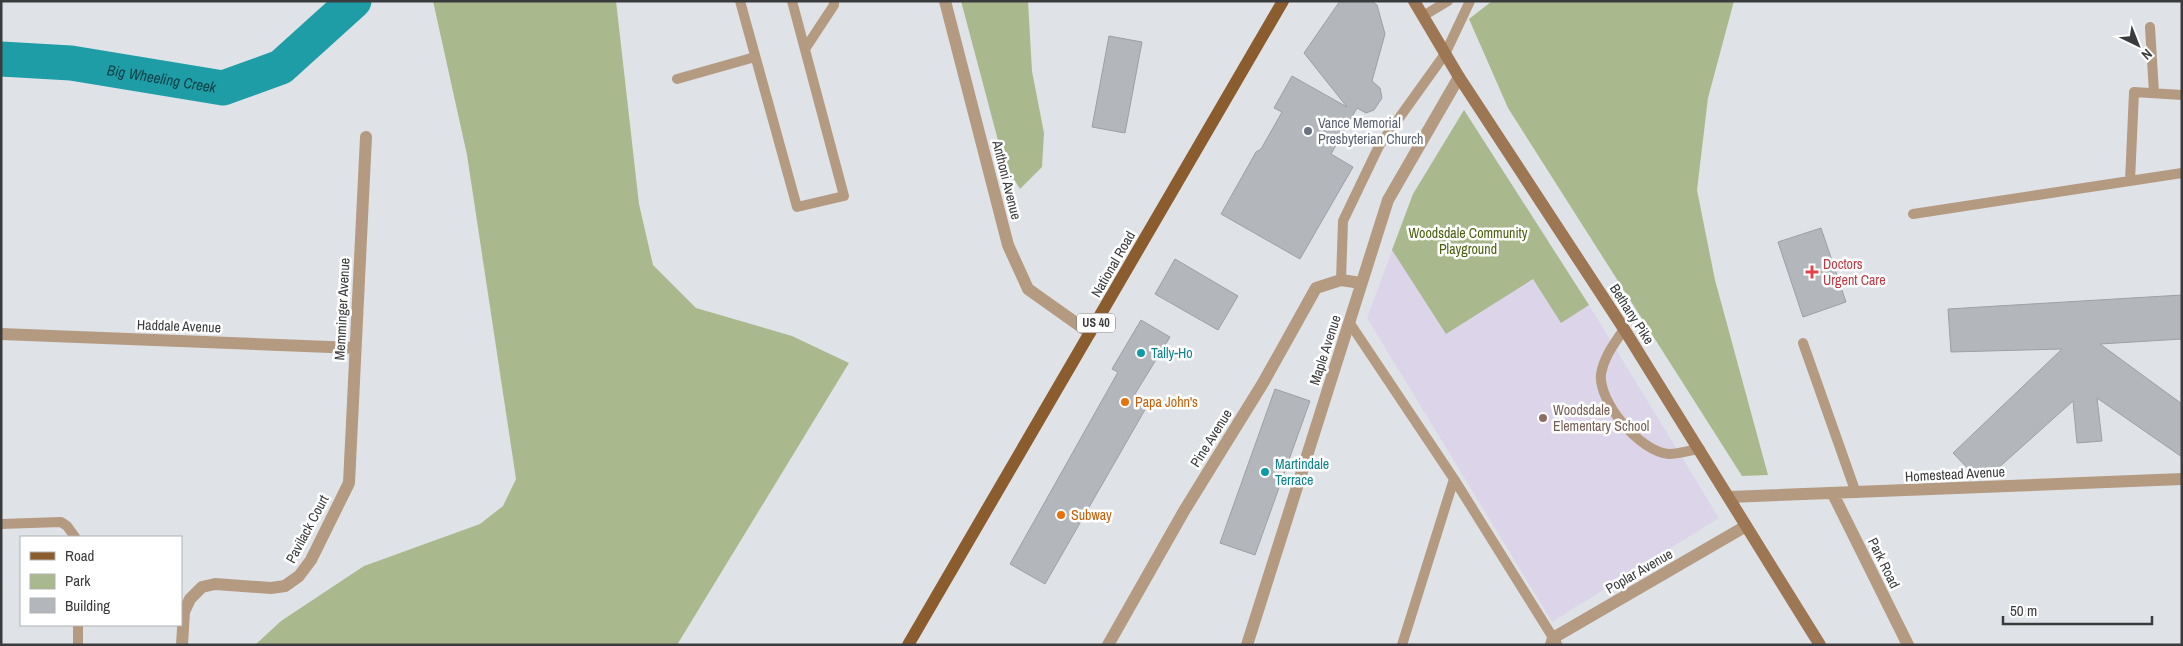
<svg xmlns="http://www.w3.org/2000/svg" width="2183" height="646" viewBox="0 0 2183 646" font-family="'Archivo Narrow',sans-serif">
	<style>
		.education { fill: #dcd5ea }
		.green { fill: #aab98d }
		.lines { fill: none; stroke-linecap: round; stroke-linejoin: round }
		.river { stroke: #1e9da7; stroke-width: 35 }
		.building { fill: #b3b7bc; stroke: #9ca0a5 }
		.lane { stroke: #b59a82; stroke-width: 10 }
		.street { stroke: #b59a82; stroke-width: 12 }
		.secondary { stroke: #9d7653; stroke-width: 12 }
		.primary { stroke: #8b5c2e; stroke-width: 12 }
		.worship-dot { fill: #6b7280; stroke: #fff; stroke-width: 2 }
		.health-dot { fill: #e0444e; stroke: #fff; stroke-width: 2 }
		.culture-dot { fill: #0f9aa8; stroke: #fff; stroke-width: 2 }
		.food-dot { fill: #e8710a; stroke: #fff; stroke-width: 2 }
		.education-dot { fill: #8d6e63; stroke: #fff; stroke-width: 2 }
		.labels { text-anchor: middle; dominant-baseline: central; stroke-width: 5; stroke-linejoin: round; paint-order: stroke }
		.shield { fill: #fff; stroke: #757677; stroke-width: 1 }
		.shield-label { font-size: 12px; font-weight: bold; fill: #3a3b3d }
		.worship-label { font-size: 14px; fill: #5b616d; stroke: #fff; text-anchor: start }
		.street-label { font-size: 14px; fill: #3a3b3d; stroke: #fff }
		.park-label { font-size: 14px; fill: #4b5f0c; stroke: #fff }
		.health-label { font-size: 14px; fill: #be3a42; stroke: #fff; text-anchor: start }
		.culture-label { font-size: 14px; fill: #0d838f; stroke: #fff; text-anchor: start }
		.food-label { font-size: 14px; fill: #c56008; stroke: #fff; text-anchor: start }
		.education-label { font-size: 14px; fill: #785e54; stroke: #fff; text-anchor: start }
		.water-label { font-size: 15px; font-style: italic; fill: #0e4247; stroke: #fff }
	</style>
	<rect width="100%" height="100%" fill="#dfe3e8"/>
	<!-- education -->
	<path class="education" d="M1464,110l125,195 130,213 -167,104 -185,-304 46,-124z"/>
	<!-- green -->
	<path class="green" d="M433,1h183l23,203 14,61 43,43 96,28 57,27 -172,282h-422l26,-24 83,-55 116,-42 23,-18 13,-27 -49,-324z
		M961,1h67l4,70 12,62 -2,34 -22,22 -16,-26z
		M1492,1h242l-26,97 -11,92 18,90 53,195 -26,1 -234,-368 -39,-89z
		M1464,110l125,195 -28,18 -28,-44 -87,55 -54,-84 21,-56z"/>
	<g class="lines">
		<!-- river -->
		<path class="river" id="s1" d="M1,59l70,4 152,25 58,-21 73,-66"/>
	</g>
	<!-- building -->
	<path class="building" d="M1340,1h31l6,4 8,29 -13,47 8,7 2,10 -8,12 -8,3 -9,-5 -26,46 22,13 -53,92 -79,-45 35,-62 5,-3 21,-37 -8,-4 18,-32 55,31 -43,-54z
		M1109,36l33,6 -17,91 -33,-6z
		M1821,228l25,74 -43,15 -25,-75z
		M1175,259l63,37 -20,34 -63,-36z
		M2182,295v44l-82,5 82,60v53l-85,-59 5,43 -25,2 -4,-42 -87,78h-8l-25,-26 109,-104 -111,3 -3,-43z
		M1141,320l29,17 -35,57 15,7 -105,183 -35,-20 108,-192 -6,-3z
		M1275,389l35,12 -55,154 -35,-12z"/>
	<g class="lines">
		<!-- lane -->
		<path class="lane" d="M740,1l57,206 47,-11 -52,-195
			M1423,16l25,-15
			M2150,27l4,66
			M805,49l29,-44v-4
			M677,79l78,-22
			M2130,181l4,-89 48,3
			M1913,214l269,-41
			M1341,280l2,-59 36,-75 66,-92 25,-53
			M1349,322l105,157 103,165
			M1624,329c-9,14 -20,27 -23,45 -3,28 39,78 68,80 10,0 21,-4 31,-5
			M1803,343l53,150
			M1,524l60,-2 6,4 8,11
			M78,625v20
			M1402,645l52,-166"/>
		<!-- street -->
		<path class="street" d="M945,1l63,244 20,44 62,44
			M1,334l354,14
			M1833,494l75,151
			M1729,497l453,-18
			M182,645l2,-33 6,-13 12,-12 13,-3 56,4 14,-2 14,-10 12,-16 38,-77 17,-346
			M1108,645l76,-134 79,-128 53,-95 25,-8 20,3
			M1247,645l141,-445 71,-123
			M1551,645l2,-7 193,-112"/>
		<!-- secondary -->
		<path class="secondary" d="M1414,1l45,76 165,252 196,316"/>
		<!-- primary -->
		<path class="primary" d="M908,645l375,-644"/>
	</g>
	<!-- markers -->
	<circle class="worship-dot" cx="1308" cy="131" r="5"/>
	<path class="health-dot" d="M1809.5 264.5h5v5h5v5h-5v5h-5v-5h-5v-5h5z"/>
	<g class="culture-dot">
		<circle cx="1141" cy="353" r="5"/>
		<circle cx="1265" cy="472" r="5"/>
	</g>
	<g class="food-dot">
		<circle cx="1125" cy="402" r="5"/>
		<circle cx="1061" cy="515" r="5"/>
	</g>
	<circle class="education-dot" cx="1543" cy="418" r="5"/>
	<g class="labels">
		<!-- shield labels -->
		<rect class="shield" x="1077" y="313.5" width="38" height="19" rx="4"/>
		<g class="shield-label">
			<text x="1096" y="323">US 40</text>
		</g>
		<!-- worship labels -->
		<g class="worship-label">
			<text x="1318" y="123">Vance Memorial<tspan x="1318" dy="16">Presbyterian Church</tspan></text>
		</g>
		<!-- street labels -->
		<g class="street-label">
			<text transform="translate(1007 180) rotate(76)">Anthoni Avenue</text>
			<text transform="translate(1113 264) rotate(-60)">National Road</text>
			<text transform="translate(342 309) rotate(-87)">Memminger Avenue</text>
			<text transform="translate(1632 314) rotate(57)">Bethany Pike</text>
			<text transform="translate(179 326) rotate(2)">Haddale Avenue</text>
			<text transform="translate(1325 350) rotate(-72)">Maple Avenue</text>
			<text transform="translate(1211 438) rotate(-58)">Pine Avenue</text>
			<text transform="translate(1955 474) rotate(-3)">Homestead Avenue</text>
			<text transform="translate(307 529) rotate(-62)">Pavilack Court</text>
			<text transform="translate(1884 563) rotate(64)">Park Road</text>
			<text transform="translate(1639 571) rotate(-30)">Poplar Avenue</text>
		</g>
		<!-- park labels -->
		<g class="park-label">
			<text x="1468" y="233">Woodsdale Community<tspan x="1468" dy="16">Playground</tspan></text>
		</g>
		<!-- health labels -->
		<g class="health-label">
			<text x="1823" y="264">Doctors<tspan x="1823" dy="16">Urgent Care</tspan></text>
		</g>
		<!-- culture labels -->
		<g class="culture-label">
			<text x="1151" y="353">Tally-Ho</text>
			<text x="1275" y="464">Martindale<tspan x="1275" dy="16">Terrace</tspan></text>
		</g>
		<!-- food labels -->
		<g class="food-label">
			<text x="1135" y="402">Papa John's</text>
			<text x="1071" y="515">Subway</text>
		</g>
		<!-- education labels -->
		<g class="education-label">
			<text x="1553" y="410">Woodsdale<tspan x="1553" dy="16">Elementary School</tspan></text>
		</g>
		<!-- water labels -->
		<g class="water-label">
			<text stroke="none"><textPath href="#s1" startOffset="162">Big Wheeling Creek</textPath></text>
		</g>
	</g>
	<!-- border -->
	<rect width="2183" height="646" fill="none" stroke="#3a3b3d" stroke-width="5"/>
	<!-- legend -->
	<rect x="20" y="536" width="162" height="90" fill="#ffffff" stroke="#b0b1b1"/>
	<rect x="30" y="552" width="25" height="8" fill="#8b5c2e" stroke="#b0b1b1"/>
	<text x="65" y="561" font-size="15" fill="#3a3b3d">Road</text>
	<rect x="30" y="574" width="25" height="15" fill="#aab98d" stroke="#b0b1b1"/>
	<text x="65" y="586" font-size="15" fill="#3a3b3d">Park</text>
	<rect x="30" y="598" width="25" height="15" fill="#b3b7bc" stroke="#b0b1b1"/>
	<text x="65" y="611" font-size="15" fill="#3a3b3d">Building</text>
	<!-- north arrow -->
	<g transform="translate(2138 45) rotate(137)" stroke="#ffffff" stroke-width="4" paint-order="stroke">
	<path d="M0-4L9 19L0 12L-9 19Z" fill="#3a3b3d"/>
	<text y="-8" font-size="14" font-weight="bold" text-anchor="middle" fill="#3a3b3d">N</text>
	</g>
	<!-- scale -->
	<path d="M2003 616v8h149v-8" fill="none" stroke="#3a3b3d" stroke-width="2.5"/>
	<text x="2010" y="616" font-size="15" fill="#3a3b3d" stroke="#ffffff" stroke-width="4" paint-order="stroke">50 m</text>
</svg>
